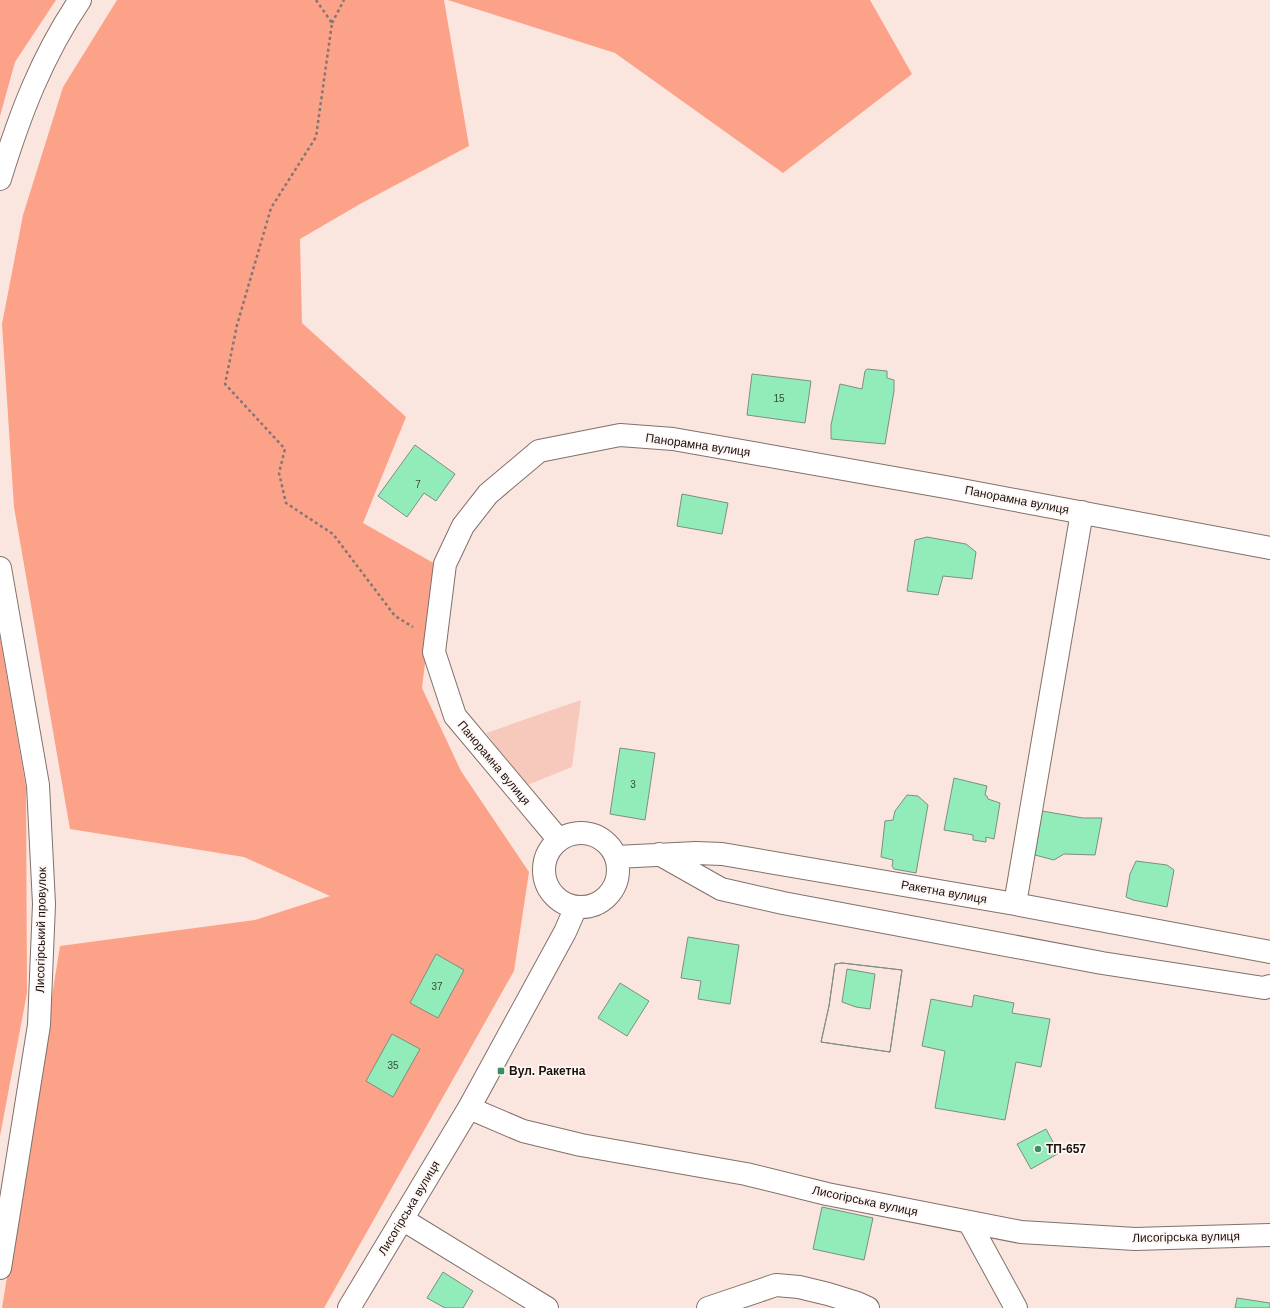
<svg xmlns="http://www.w3.org/2000/svg" width="1270" height="1308" viewBox="0 0 1270 1308" font-family="Arial,sans-serif">
	<style>
		.green { fill: #f6c9bc }
		.forest { fill: #fba288 }
		.building { fill: #92ecb9; stroke: #7d8e83; fill-rule: evenodd }
		.lines { fill: none; stroke-linecap: round; stroke-linejoin: round }
		.minor-casing { stroke: #82706a; stroke-width: 24 }
		.path { stroke: #847672; stroke-width: 2.5; stroke-dasharray: 3 3; stroke-linecap: butt }
		.minor { stroke: #fff; stroke-width: 22 }
		.poi-dot { fill: #388f63; stroke: #fff6f3; stroke-width: 1.5 }
		.labels { text-anchor: middle; dominant-baseline: central; stroke-width: 3.5; stroke-linejoin: round; paint-order: stroke }
		.number-label { font-size: 10px; fill: #37483a }
		.street-label { font-size: 12px; fill: #191210; stroke: #fff6f3 }
		.poi-label { font-size: 12px; font-weight: bold; fill: #191210; stroke: #fff6f3; text-anchor: start }
	</style>
	<rect width="100%" height="100%" fill="#fbe6df"/>
	<!-- green -->
	<path class="green" d="M581,700l-9,67 -47,19 -39,-53z"/>
	<!-- forest -->
	<path class="forest" d="M0,0h56l-41,62 -15,54z
		M117,0h327l25,146 -109,58 -60,35 2,84 104,94 -43,106 74,42 -15,123 39,83 68,101 -15,99 -190,337h-322l58,-362 195,-26 75,-24 -86,-39 -174,-28 -56,-322 -12,-183 21,-109 40,-128z
		M448,0h422l42,74 -129,99 -168,-120z
		M0,637l26,150 1,206 -27,143z"/>
	<!-- building -->
	<path class="building" d="M867,369l20,2v7l7,2v11l-9,53 -54,-5v-14l9,-41 22,5 3,-18z
		M752,374l59,7 -6,42 -58,-8z
		M415,445l40,29 -19,27 -12,-8 -17,24 -29,-21z
		M682,494l46,9 -6,31 -45,-8z
		M927,537l39,7 10,8 -4,27 -29,-3 -5,19 -31,-4 8,-51z
		M620,748l35,5 -10,67 -35,-6z
		M954,778l33,8 -2,9 2,1 1,3 12,4 -6,36 -8,-2v5l-13,-2v-5l-29,-5z
		M907,795l11,1 10,9 -12,68 -22,-4 -2,-3 1,-6 -12,-3 4,-36 8,-1 2,-9z
		M1042,811l41,7h19l-7,37 -31,-1 -10,6 -19,-5z
		M1136,861l31,4 7,5 -7,37 -34,-7 -7,-3 4,-23z
		M688,937l51,8 -9,59 -32,-5 3,-18 -20,-3z
		M436,954l28,16 -26,48 -28,-15z
		M842,963l60,7 -12,82 -69,-10 8,-36 6,-42zM847,969l28,5 -5,35 -14,-2 -14,-5z
		M842,963l60,7 -12,82 -69,-10 8,-36 6,-42z
		M620,983l29,18 -22,35 -29,-18z
		M974,995l40,8 -2,10 38,6 -9,48 -25,-5 -11,58 -70,-12 10,-57 -23,-5 9,-47 41,8z
		M392,1034l28,15 -27,48 -27,-16z
		M1046,1129l13,24 -28,16 -14,-25z
		M822,1207l51,11 -9,42 -51,-11z
		M443,1272l30,19 -10,17h-18l-18,-10z
		M1237,1298l33,5v5h-35z"/>
	<g class="lines">
		<!-- minor casing -->
		<g class="minor-casing">
			<path id="minor" d="M0,179c20,-65 42,-123 80,-179
				M0,568l38,217 6,119 -5,121 -39,243
				M544 870a37 37 0 1 1 74 0a37 37 0 1 1-74 0Z
				M559,840l-104,-124 -21,-64 11,-88 18,-38 25,-32 51,-43 81,-16 53,4 278,49 319,60
				M659,854l62,35 62,14 319,60 162,25 6,-2
				M616,857l80,-4 26,1 293,50 255,48
				M1015,904l67,-392
				M469,1108l54,23 58,14 165,29 81,20 194,38 114,7 135,-4
				M402,1219l145,89
				M969,1222l47,86
				M349,1308l120,-200 96,-176 11,-25
				M708,1308l68,-23 23,2 29,7 29,9 11,5"/>
		</g>
		<!-- path -->
		<path class="path" d="M316,0l16,23 -16,114 -45,71 -34,117 -12,59 60,65 -6,24 7,30 47,31 62,82 18,11
			M332,23l12,-23"/>
		<!-- minor -->
		<use href="#minor" class="minor"/>
	</g>
	<!-- markers -->
	<g class="poi-dot">
		<rect x="497" y="1067" width="8" height="8" rx="2"/>
		<circle cx="1038" cy="1149" r="4"/>
	</g>
	<g class="labels">
		<!-- number labels -->
		<g class="number-label">
			<text x="779" y="398">15</text>
			<text x="418" y="484">7</text>
			<text x="633" y="784">3</text>
			<text x="437" y="986">37</text>
			<text x="393" y="1065">35</text>
		</g>
		<!-- street labels -->
		<g class="street-label">
			<text transform="translate(698 445) rotate(8)">Панорамна вулиця</text>
			<text transform="translate(1017 500) rotate(11)">Панорамна вулиця</text>
			<text transform="translate(494 763) rotate(50)">Панорамна вулиця</text>
			<text transform="translate(944 892) rotate(10)">Ракетна вулиця</text>
			<text transform="translate(41 930) rotate(-89)">Лисогірський провулок</text>
			<text transform="translate(865 1201) rotate(12)">Лисогірська вулиця</text>
			<text transform="translate(409 1208) rotate(-59)">Лисогірська вулиця</text>
			<text transform="translate(1186 1237) rotate(-1)">Лисогірська вулиця</text>
		</g>
		<!-- poi labels -->
		<g class="poi-label">
			<text x="509" y="1071">Вул. Ракетна</text>
			<text x="1046" y="1149">ТП-657</text>
		</g>
	</g>
</svg>
